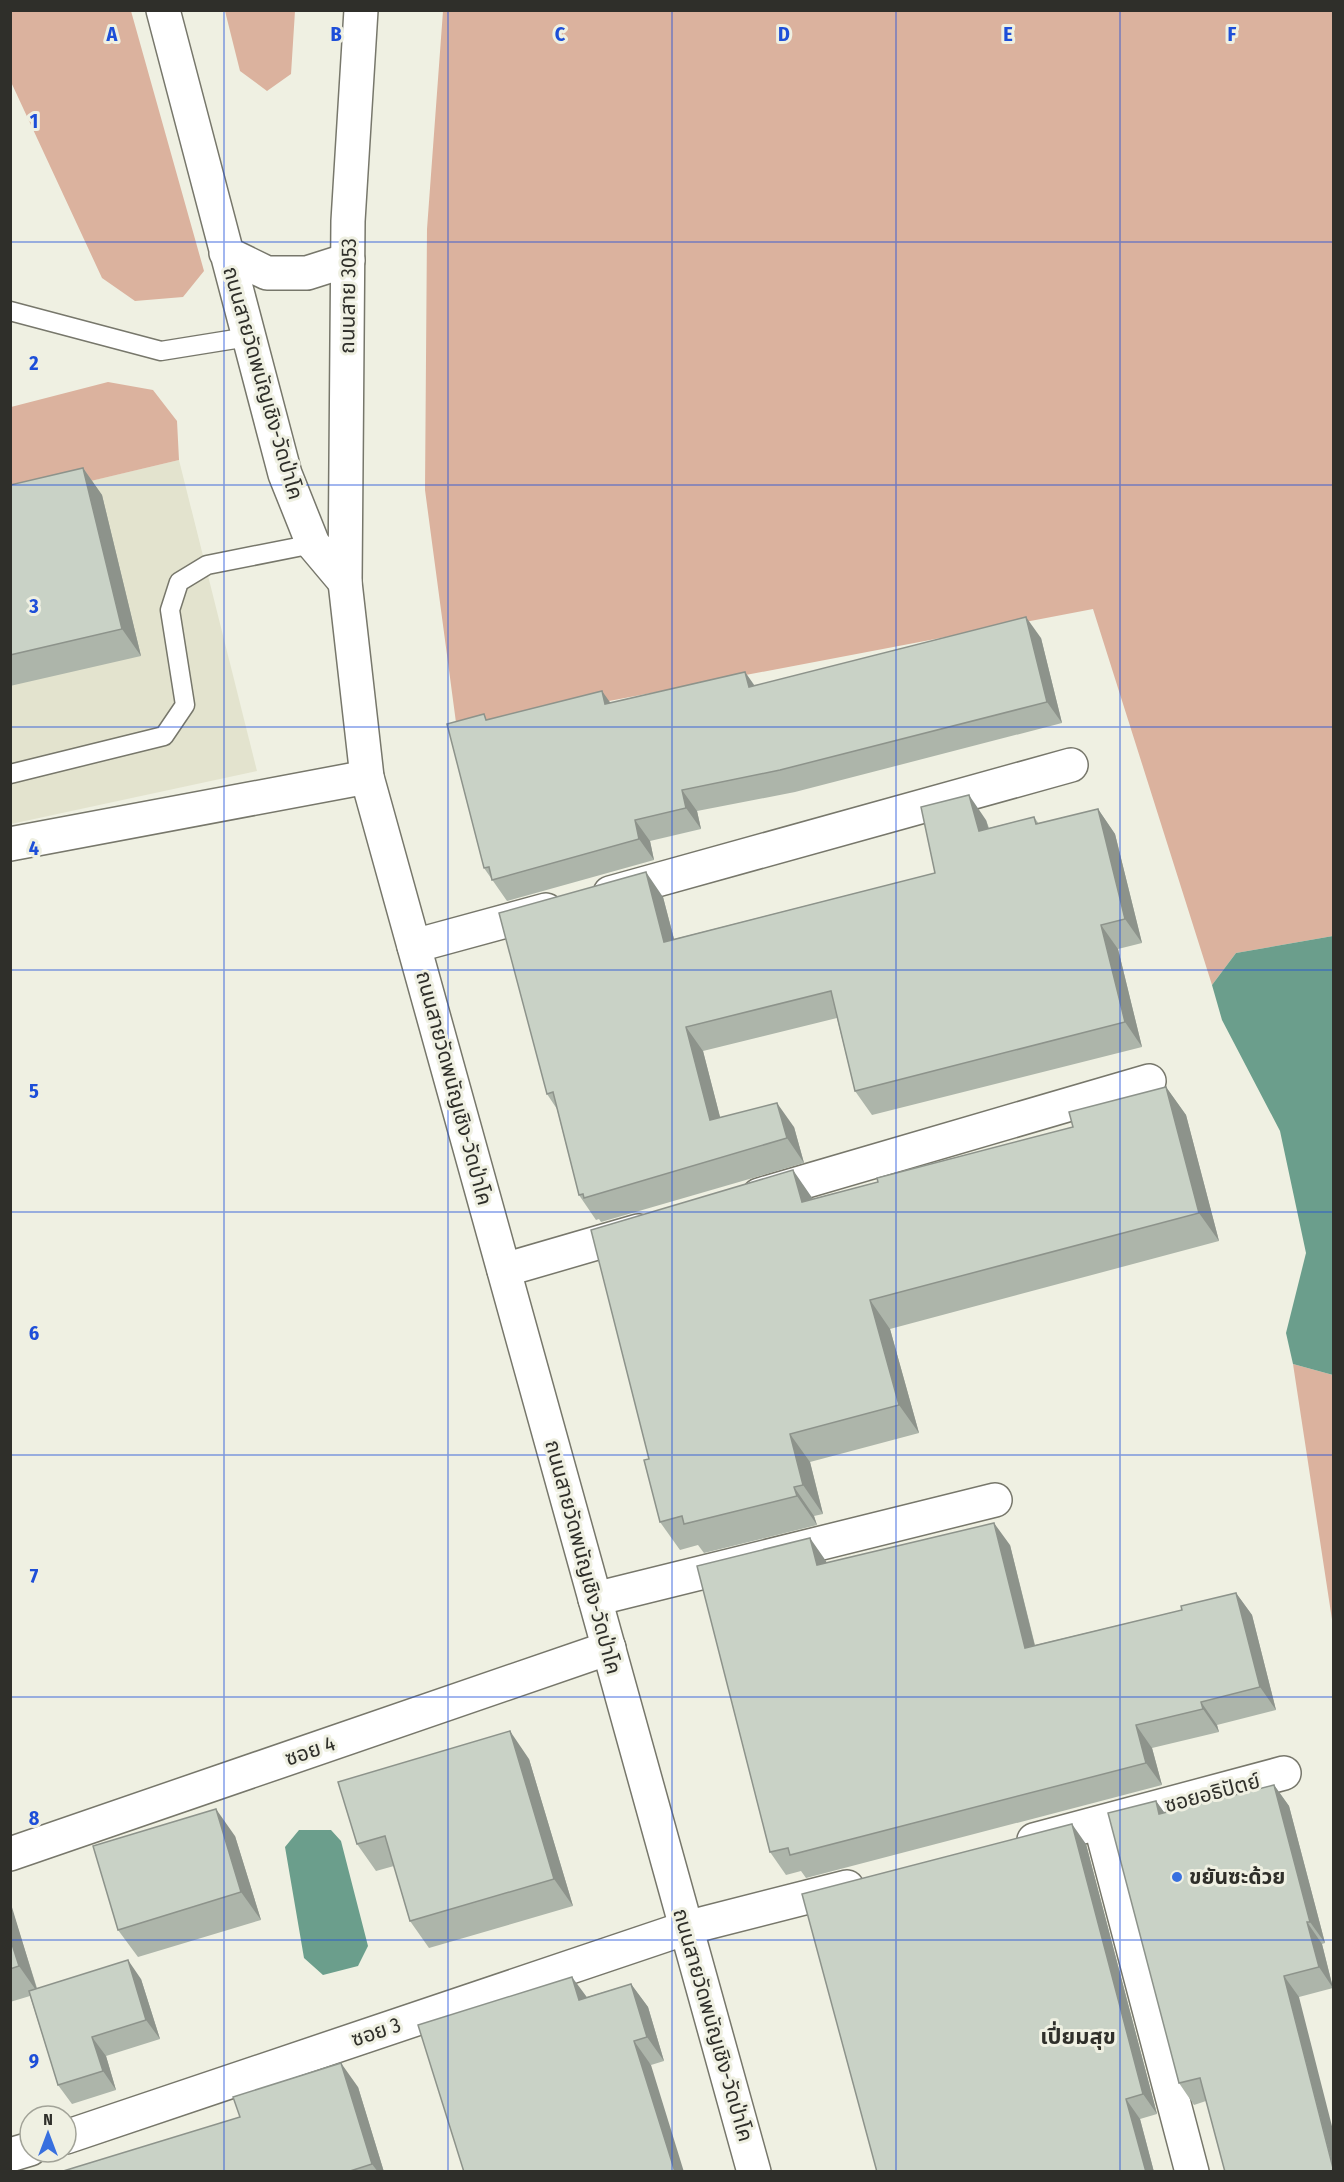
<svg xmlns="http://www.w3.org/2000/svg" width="1344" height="2182" viewBox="0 0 1344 2182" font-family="'Fira Sans Condensed','Noto Sans Thai',sans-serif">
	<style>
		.built { fill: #e3e3ce }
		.green { fill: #dbb29e }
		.water { fill: #6b9e8c }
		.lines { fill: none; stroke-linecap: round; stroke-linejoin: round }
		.lane-casing { stroke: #77776b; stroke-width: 21 }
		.street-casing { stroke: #77776b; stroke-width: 36 }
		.secondary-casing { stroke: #77776b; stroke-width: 36 }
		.lane { stroke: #fff; stroke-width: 18 }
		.street { stroke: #fff; stroke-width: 33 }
		.secondary { stroke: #fff; stroke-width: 33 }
		.wall { fill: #adb5aa }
		.shaded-wall { fill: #8d938b }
		.building { fill: #c9d2c6; stroke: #8d938b; stroke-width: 1.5 }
		.grid { fill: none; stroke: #1d4ed8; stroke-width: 1.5; stroke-opacity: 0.55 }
		.poi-dot { fill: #3870df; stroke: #eff0e2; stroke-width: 2 }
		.labels { text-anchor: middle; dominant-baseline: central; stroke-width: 6; stroke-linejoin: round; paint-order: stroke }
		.street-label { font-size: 21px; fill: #2f2f2a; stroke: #eff0e2 }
		.poi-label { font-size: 21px; font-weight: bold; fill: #2f2f2a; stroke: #eff0e2; text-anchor: start }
		.neighbourhood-label { font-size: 22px; font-weight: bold; fill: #2f2f2a; stroke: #eff0e2 }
		.grid-label { font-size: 20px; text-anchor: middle; font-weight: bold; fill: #1d4ed8; stroke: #eff0e2; stroke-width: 6; stroke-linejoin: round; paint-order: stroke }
	</style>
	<rect width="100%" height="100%" fill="#eff0e2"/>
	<!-- built -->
	<path class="built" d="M179,460l78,311 -246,53 -1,-324z"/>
	<!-- green -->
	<path class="green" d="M10,11h121l73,260 -21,26 -48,4 -33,-23 -91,-196z
		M225,11h70l-4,63 -24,17 -27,-20z
		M443,11h890v925l-97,17 -24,32 -119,-376 -636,121 -32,-240 2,-261z
		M108,382l45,8 24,31 2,39 -168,40v-93z
		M1293,1364l40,11v251z"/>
	<!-- water -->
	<path class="water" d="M1333,936h1l-1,439 -40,-11 -7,-31 20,-80 -26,-122 -58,-111 -10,-35 24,-32z
		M299,1830h32l10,11 27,105 -10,20 -35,9 -19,-17 -19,-111z"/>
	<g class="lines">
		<!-- lane casing -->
		<g class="lane-casing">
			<path id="lane" d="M10,311l151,40 87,-14
				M10,774l154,-38 21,-31 -15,-95 9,-28 28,-17 106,-21"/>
		</g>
		<!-- street casing -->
		<g class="street-casing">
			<path id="street" d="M163,10l122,464 28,70 32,38
				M226,253l41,20h40l41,-13
				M10,844l357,-67
				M610,893l461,-128
				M414,946l132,-36
				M759,1195l390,-114
				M504,1270l134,-39
				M595,1599l400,-99
				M1100,1823l92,349
				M1034,1840l250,-67
				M10,1854l599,-206
				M66,2137l620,-209 161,-41
				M10,2155l20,-6"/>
		</g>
		<!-- secondary casing -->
		<g class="secondary-casing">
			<path id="secondary" d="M361,10l-13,211 -3,361 22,195 387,1395"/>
		</g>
		<!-- lane -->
		<use href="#lane" class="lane"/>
		<!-- street -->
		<use href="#street" class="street"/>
		<!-- secondary -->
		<use href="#secondary" class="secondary"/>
	</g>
	<!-- wall -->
	<path class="wall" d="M83,468l19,27 39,161 -131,30v-201z
		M1041,638l21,85 -267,69 -98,19 4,18 -51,12 4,19 -147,41 -23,-33 4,-149 122,-16 135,-31 10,14z
		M1098,809l17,25 27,109 -24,6 24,98 -270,68 -17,-24 -18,-73 -134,33 17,66 74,10 10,36 -203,59 -2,-3 -3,1 -17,-25 -22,-86 -10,-15 116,-197 11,42 261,-66 51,-53 3,8 45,-11 5,7z
		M1166,1087l20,28 33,126 -329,88 29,104 -109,29 13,52 -9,2 3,9 -113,28 -6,-8 -18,5 -20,-28 -11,-63 164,-260 65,-17 195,-55z
		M1010,1545l25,100 147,-35 54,-17 16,22 24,95 -59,15 2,7 -67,16 10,37 -356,93 -5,-7 -15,4 -16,-23 56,-291v2z
		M529,1759l44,147 -144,42 -19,-27 -16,-55 -18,5 -19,-27z
		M1274,1785l15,21 36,137 -3,1 11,44 -34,9 -93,104 -12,4 -15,-22 -23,-282 8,11z
		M235,1836l26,84 -123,37 -20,-27z
		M1086,1844l71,270 -17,5 14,53h-277z
		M10,1903l27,85 104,-9 19,60 -54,17 10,34 -44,14 -14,-19 -28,-89 -20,6z
		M631,1984l17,23 16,54 -13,4 -64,-68z
		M358,2087l26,85h-324z"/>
	<!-- shaded-wall -->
	<path class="shaded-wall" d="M83,468l19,27 39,161 -19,-27z
		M1026,617l15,21 21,85 -15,-21z
		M745,672l15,22 -11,-7z
		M602,691l15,21 -12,-8z
		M682,790l15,21 4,18 -15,-21z
		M969,795l17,25 10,35 -17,-24z
		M1098,809l17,25 27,109 -17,-24z
		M635,820l15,21 4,19 -15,-21z
		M646,872l17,25 18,69 -17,-24z
		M1101,925l17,24 24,98 -17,-25z
		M686,1027l17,24 24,93 -17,-24z
		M1166,1087l20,28 33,126 -20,-28z
		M777,1103l17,24 10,36 -17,-25z
		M793,1170l20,29 -11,3z
		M870,1300l20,29 29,104 -20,-28z
		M790,1434l20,28 13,52 -20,-29z
		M794,1487l20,29 3,9 -20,-29z
		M994,1523l16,22 31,126 -16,-23z
		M810,1538l16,23 7,27 -16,-23z
		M1236,1593l16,22 24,95 -16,-23z
		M1201,1702l16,23 2,7 -16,-23z
		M1136,1725l16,23 10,37 -16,-22z
		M510,1731l19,28 44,147 -19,-27z
		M1274,1785l15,21 36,137 -15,-21z
		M1156,1801l15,21 -12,-8z
		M216,1809l19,27 26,84 -20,-28z
		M1072,1824l14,20 71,270 -14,-20z
		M10,1903l1,1 27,89 -19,-27 -9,-28z
		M1307,1922l15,22 11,44 -14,-21z
		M128,1960l13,19 19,60 -14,-19z
		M1284,1976l15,21 35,137v37z
		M572,1977l17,23h-10z
		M631,1984l17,23 16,54 -17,-24z
		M92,2037l14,19 10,34 -13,-19z
		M634,2041l17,24 33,107h-9z
		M341,2063l17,24 26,85h-6l-6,-8z
		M1126,2099l14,20 14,53h-8z"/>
	<!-- building -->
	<path class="building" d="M83,468l39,161 -112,26v-170z
		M1026,617l21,85 -267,68 -98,20 4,18 -51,12 4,19 -147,41 -3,-13 -5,1 -37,-144 37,-10 2,6 116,-29 3,13 140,-32 4,15z
		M969,795l10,36 55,-14 2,7 62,-15 27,110 -24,6 24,97 -270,69 -24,-100 -145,36 24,93 67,-17 10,35 -203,60 -1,-4 -4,1 -26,-103 -6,2 -48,-181 147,-41 18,70 271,-69 -14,-66z
		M1166,1087l33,126 -329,87 29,105 -109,29 13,51 -9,2 3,9 -113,28 -2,-8 -22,6 -16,-62 5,-1 -58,-229 202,-60 9,32 76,-20 -1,-4 196,-51 -4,-15z
		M994,1523l31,125 157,-38 -1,-4 55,-13 24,94 -59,15 2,7 -67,16 10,38 -356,92 -2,-7 -18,4 -73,-286 113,-28 7,27z
		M510,1731l44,148 -144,42 -25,-85 -28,8 -19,-62z
		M1274,1785l36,137h-3l12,45 -35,9 50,196h-109l-25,-94 -21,5 -71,-270 48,-12 3,13z
		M216,1809l25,83 -123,38 -25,-84z
		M1072,1824l71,270 -17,5 20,73h-269l-75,-278z
		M10,1938l9,28 -9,3z
		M128,1960l18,60 -54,17 11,34 -45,14 -29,-94z
		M572,1977l7,23 52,-16 16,53 -13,4 41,131h-211l-46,-147z
		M341,2063l31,101 -25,8h-287l180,-55 -7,-20z"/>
	<!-- grid -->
	<path class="grid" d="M224,10v2162M448,10v2162M672,10v2162M896,10v2162M1120,10v2162M10,242h1324M10,485h1324M10,727h1324M10,970h1324M10,1212h1324M10,1455h1324M10,1697h1324M10,1940h1324"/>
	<!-- markers -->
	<circle class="poi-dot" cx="1177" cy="1877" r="6"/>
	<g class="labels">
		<!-- street labels -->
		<g class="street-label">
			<text transform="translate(348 296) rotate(-89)">ถนนสาย 3053</text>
			<text transform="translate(263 383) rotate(74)">ถนนสายวัดพนัญเชิง-วัดป่าโค</text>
			<text transform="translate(454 1088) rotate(75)">ถนนสายวัดพนัญเชิง-วัดป่าโค</text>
			<text transform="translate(583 1557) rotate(75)">ถนนสายวัดพนัญเชิง-วัดป่าโค</text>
			<text transform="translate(310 1751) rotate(-19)">ซอย 4</text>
			<text transform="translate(1212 1793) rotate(-15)">ซอยอธิปัตย์</text>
			<text transform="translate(713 2025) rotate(74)">ถนนสายวัดพนัญเชิง-วัดป่าโค</text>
			<text transform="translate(376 2032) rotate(-19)">ซอย 3</text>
		</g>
		<!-- poi labels -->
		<g class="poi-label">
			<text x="1189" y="1877">ขยันซะด้วย</text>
		</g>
		<!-- neighbourhood labels -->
		<g class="neighbourhood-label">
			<text x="1078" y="2036">เปี่ยมสุข</text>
		</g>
	</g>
	<g class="grid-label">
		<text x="112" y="41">A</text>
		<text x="336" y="41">B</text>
		<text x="560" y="41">C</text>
		<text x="784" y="41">D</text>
		<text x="1008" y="41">E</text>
		<text x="1232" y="41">F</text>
		<text x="34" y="128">1</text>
		<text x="34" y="370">2</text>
		<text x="34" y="613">3</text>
		<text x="34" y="855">4</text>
		<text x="34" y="1098">5</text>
		<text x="34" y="1340">6</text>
		<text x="34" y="1583">7</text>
		<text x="34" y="1825">8</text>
		<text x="34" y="2068">9</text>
	</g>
	<!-- border -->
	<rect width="1344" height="2182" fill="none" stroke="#2f2f2a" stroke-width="24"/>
	<!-- north arrow -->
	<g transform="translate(48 2134)"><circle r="28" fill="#eff0e2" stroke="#a2a398" stroke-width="1.5"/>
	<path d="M0-4.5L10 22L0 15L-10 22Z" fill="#3870df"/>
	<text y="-9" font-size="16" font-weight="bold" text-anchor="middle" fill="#2f2f2a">N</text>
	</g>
</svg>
